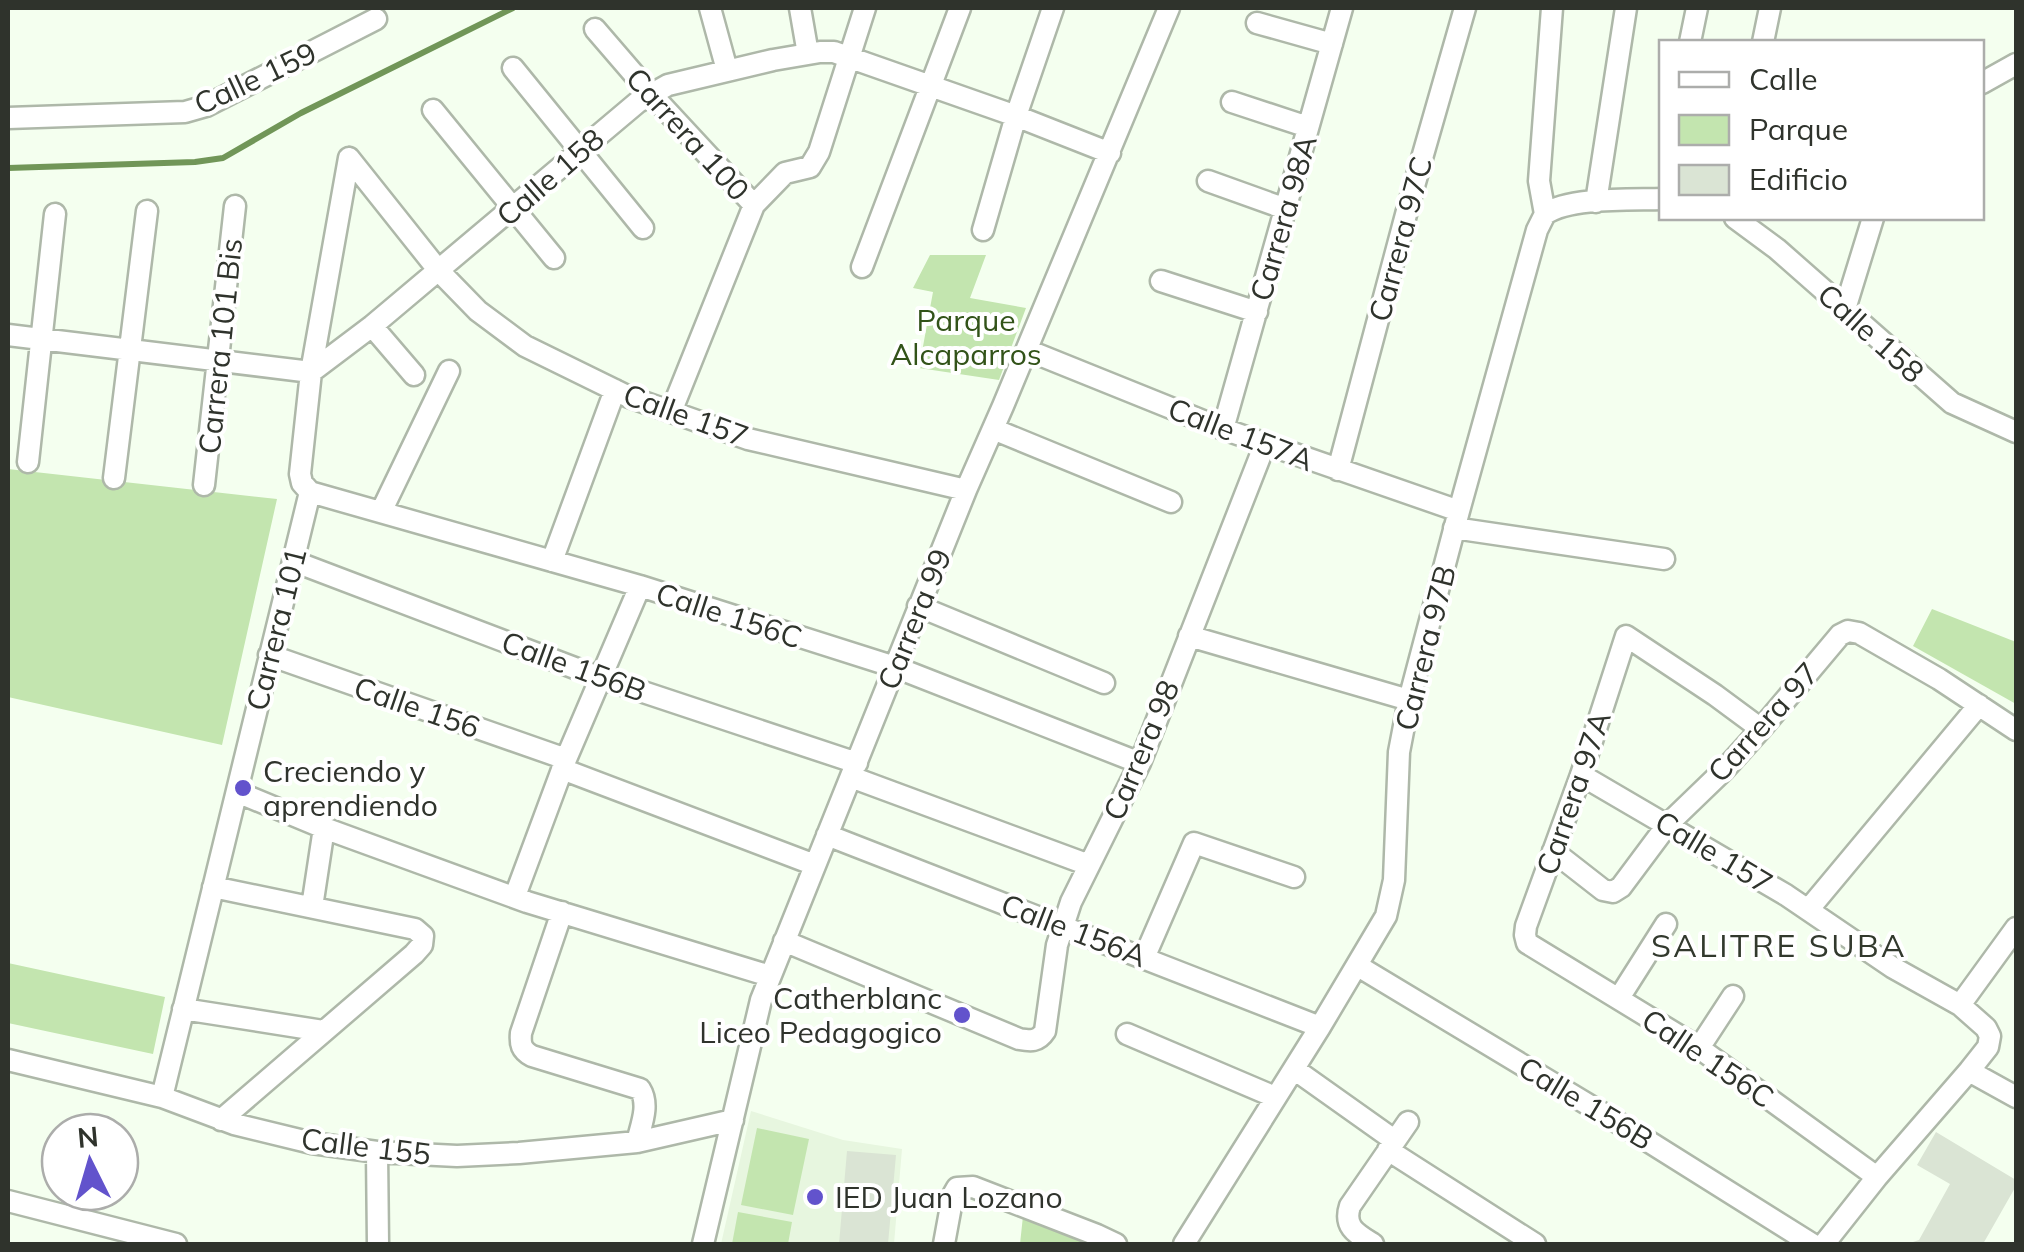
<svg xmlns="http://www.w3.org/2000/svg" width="2024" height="1252" viewBox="0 0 2024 1252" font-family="Mulish,sans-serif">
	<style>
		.built { fill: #e7f6df }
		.green { fill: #c3e5af }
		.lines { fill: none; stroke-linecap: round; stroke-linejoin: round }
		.stream { stroke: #719658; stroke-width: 6 }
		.building { fill: #dae4d4 }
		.minor-casing { stroke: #aeb8a9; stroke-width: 25 }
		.minor { stroke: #fff; stroke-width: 20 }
		.poi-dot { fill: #6253cc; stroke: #fff; stroke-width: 4 }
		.labels { text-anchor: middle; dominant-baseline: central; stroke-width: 8; stroke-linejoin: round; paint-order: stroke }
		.street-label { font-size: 30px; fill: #2f332c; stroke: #fff }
		.park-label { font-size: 30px; fill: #325319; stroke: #fff }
		.poi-label { font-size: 30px; fill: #2f332c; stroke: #fff; text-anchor: start }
		.neighbourhood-label { font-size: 32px; letter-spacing: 2.5px; fill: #32392d; stroke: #fff }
	</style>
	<rect width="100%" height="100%" fill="#f4ffef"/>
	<!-- built -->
	<path class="built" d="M751,1111l92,29 59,9 -8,95h-173z"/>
	<!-- green -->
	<path class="green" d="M930,255h56l-16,43 56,10 -27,72 -80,-12 14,-76 -20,-4z
		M8,469l269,30 -55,246 -214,-48z
		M1932,609l84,33v62l-103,-58z
		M8,963l157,34 -12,57 -145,-31z
		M757,1128l52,11 -16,76 -52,-10z
		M738,1212l54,10 -4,22h-56z
		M1023,1216l65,28h-68z"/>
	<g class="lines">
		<!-- stream -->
		<path class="stream" d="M8,168l187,-6 28,-4 78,-45 212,-105"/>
	</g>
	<!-- building -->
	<path class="building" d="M1936,1132l80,48v6l-33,58h-76l12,-4 31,-56 -33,-19z
		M847,1151l49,4 -8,89h-49z"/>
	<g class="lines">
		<!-- minor casing -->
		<g class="minor-casing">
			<path id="minor" d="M710,8l17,62
				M800,8l8,46
				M1257,23l75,21
				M595,29l56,65 103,111
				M1690,42l7,-34
				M1763,42l7,-34
				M513,68l130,160
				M1982,83l34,-19
				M1232,102l76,25
				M433,110l121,148
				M8,118l177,-6 21,-6 170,-87
				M349,158l90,113 39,40 47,35 104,51 119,42 218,51
				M1208,181l78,28
				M1596,202l30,-194
				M1545,214c24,-17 86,-14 117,-15
				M1735,218l42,31 175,154 64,29
				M983,230l33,-114 37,-108
				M862,267l98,-259
				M1161,281l96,31
				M1845,309l28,-91
				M372,326l42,49
				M8,335l303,37 61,-46 266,-224 30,-17 105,-25 47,-8h14l14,5 168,59 94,37
				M1027,350l196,79 236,82
				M671,412l83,-207 31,-32 25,-6 9,-15 46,-144
				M993,429l178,73
				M1223,429l119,-421
				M28,462l27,-248
				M1338,470l70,-263 57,-199
				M114,478l33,-267
				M204,485l31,-279
				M310,492l330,94 255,81 245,96
				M381,512l68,-141
				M1454,528l210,31
				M293,561l308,117 256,85
				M552,561l63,-171
				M918,606l186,77
				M1189,636l220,64
				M269,655l297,104
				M1761,729l-46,-34 -89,-59 -45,139 -55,151 -1,9 2,8 172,105 178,129
				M562,769l253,96
				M1581,775l205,120 106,72 68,38 26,23 4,8 -2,11 -19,24 -92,106 -53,67
				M851,777l238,88
				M237,792l87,36 203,74 243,74
				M827,835l493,192
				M1553,851l50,39 10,2 8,-5 47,-63 57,-55 36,-40 79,-94 8,-4 11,2 80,46 77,51
				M213,887l202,42 8,7 -1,9 -8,9 -193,166
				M515,896l51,-137 74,-173
				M312,907l12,-79
				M1808,910l171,-205
				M562,912l-41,121c-1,11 0,17 11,23l108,33c10,16 1,36 -3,53
				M784,941l235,98c12,2 19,3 26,-8l12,-86 14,-43 69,-139 125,-319
				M1144,958l50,-115 100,34
				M1358,966l269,162 185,116
				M1619,998l47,-74
				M1960,1005l56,-77
				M183,1009l140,22
				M1127,1034l148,63
				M1699,1048l34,-52
				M8,1060l154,37 72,27 78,19 65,9 80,4 62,-3 118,-11 96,-22
				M1294,1069l100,71
				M1969,1071l47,26
				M162,1097l148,-605 -8,-9 -2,-9 11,-102 38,-214
				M1388,1150l147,94
				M377,1152l1,92
				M8,1201l168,43
				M703,1244l58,-244 205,-510 37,-84 166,-398
				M944,1244l9,-49 4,-7 16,-1 124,48 19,9
				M1184,1244l136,-217 66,-111 8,-36 5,-128 10,-52 50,-189 78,-281 8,-16 -6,-33 13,-173
				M1373,1244c-16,-10 -30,-17 -23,-38l58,-84"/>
		</g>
		<!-- minor -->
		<use href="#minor" class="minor"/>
	</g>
	<!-- markers -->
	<g class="poi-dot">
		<circle cx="243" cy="788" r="10"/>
		<circle cx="962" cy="1015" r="10"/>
		<circle cx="815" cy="1197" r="10"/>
	</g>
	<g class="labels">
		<!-- street labels -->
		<g class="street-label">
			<text transform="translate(255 78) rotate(-25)">Calle 159</text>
			<text transform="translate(688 134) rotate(48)">Carrera 100</text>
			<text transform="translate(550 177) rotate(-41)">Calle 158</text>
			<text transform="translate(1283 218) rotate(-74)">Carrera 98A</text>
			<text transform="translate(1400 239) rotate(-75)">Carrera 97C</text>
			<text transform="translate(1871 333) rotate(42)">Calle 158</text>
			<text transform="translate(220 346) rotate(-84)">Carrera 101 Bis</text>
			<text transform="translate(686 415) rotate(20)">Calle 157</text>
			<text transform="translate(1241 434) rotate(21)">Calle 157A</text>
			<text transform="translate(729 615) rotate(18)">Calle 156C</text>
			<text transform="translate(914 619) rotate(-68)">Carrera 99</text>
			<text transform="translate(276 629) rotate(-76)">Carrera 101</text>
			<text transform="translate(1425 648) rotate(-76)">Carrera 97B</text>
			<text transform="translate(574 666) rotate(20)">Calle 156B</text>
			<text transform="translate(417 707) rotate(19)">Calle 156</text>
			<text transform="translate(1763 722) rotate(-48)">Carrera 97</text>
			<text transform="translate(1141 750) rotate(-67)">Carrera 98</text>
			<text transform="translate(1573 793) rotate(-71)">Carrera 97A</text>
			<text transform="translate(1714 852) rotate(31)">Calle 157</text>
			<text transform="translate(1074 930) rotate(21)">Calle 156A</text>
			<text transform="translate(1708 1058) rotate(34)">Calle 156C</text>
			<text transform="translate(1586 1103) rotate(31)">Calle 156B</text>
			<text transform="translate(366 1146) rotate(7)">Calle 155</text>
		</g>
		<!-- park labels -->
		<g class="park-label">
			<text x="966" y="320">Parque<tspan x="966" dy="34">Alcaparros</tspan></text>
		</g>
		<!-- poi labels -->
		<g class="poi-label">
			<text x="263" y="771">Creciendo y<tspan x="263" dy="34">aprendiendo</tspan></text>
			<text x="942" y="998" text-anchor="end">Catherblanc<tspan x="942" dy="34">Liceo Pedagogico</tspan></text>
			<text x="835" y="1197">IED Juan Lozano</text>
		</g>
		<!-- neighbourhood labels -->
		<g class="neighbourhood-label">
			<text x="1779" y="945">SALITRE SUBA</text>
		</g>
	</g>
	<!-- border -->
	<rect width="2024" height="1252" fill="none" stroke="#2f332c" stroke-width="20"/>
	<!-- legend -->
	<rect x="1659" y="40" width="325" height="180" fill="#ffffff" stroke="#acadab" stroke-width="2.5"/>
	<rect x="1679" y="72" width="50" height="15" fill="#ffffff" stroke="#acadab" stroke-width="2.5"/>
	<text x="1749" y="90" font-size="30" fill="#2f332c">Calle</text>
	<rect x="1679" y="115" width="50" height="30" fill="#c3e5af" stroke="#acadab" stroke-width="2.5"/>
	<text x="1749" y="140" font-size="30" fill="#2f332c">Parque</text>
	<rect x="1679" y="165" width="50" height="30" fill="#dae4d4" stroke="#acadab" stroke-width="2.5"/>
	<text x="1749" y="190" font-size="30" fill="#2f332c">Edificio</text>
	<!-- north arrow -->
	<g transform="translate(90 1162) rotate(355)"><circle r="48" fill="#ffffff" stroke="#acadab" stroke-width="2.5"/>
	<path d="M0-8L18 38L0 25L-18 38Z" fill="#6253cc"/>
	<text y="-15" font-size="28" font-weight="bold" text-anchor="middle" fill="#2f332c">N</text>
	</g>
</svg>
